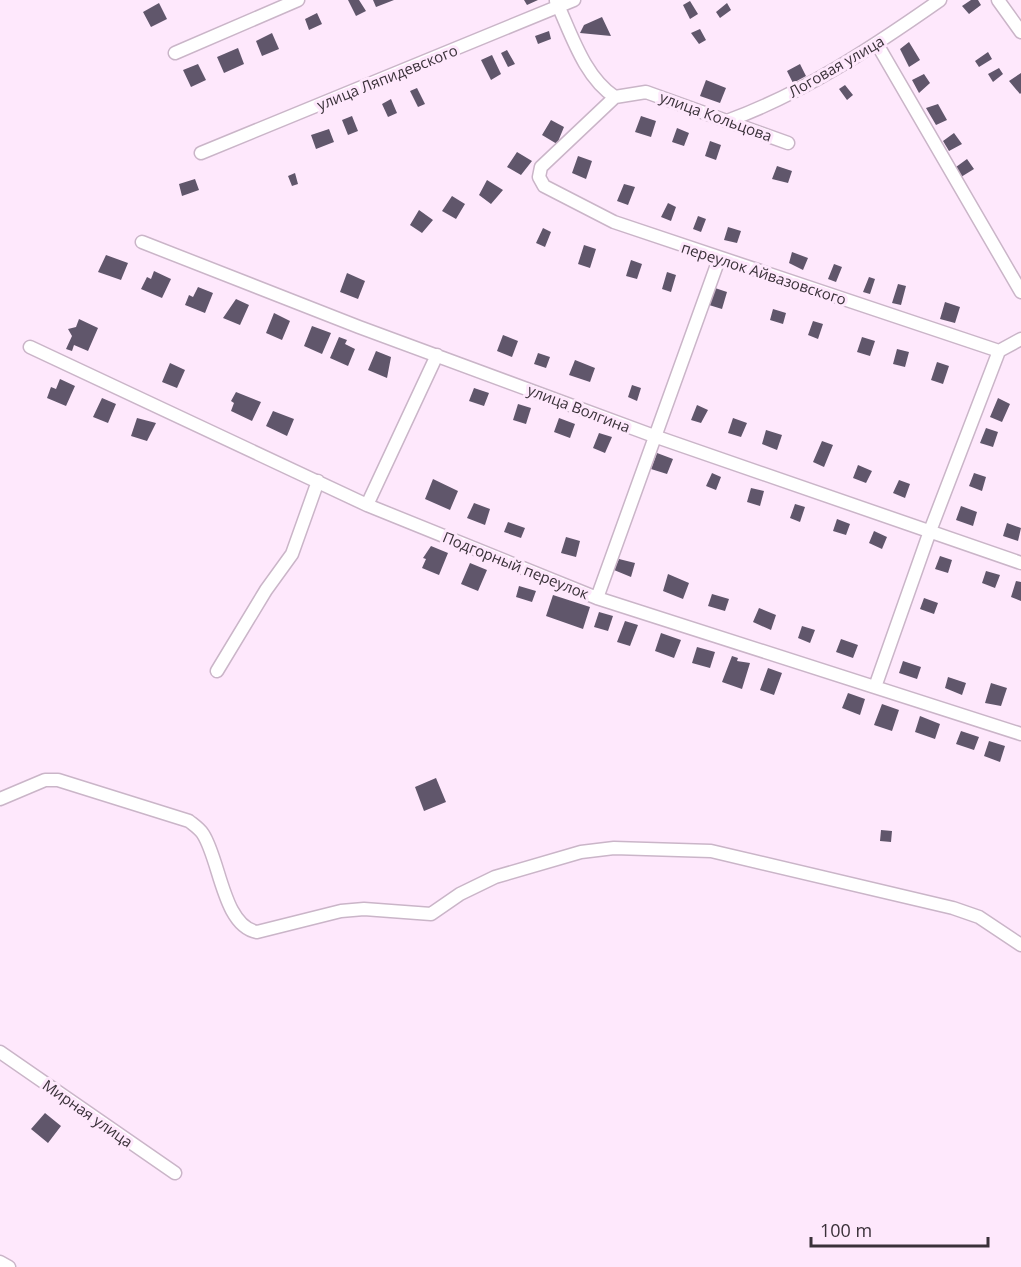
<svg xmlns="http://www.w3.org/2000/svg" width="1021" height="1267" viewBox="0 0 1021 1267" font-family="'Open Sans',sans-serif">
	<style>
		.building { fill: #60566b }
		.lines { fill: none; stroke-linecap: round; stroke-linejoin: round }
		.minor-casing { stroke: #cab5c8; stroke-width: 15 }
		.minor { stroke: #fff; stroke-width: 12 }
		.labels { text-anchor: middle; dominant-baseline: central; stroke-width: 6; stroke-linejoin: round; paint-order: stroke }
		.street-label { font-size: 15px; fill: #3a3139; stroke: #fee8fc }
	</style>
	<rect width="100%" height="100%" fill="#fee8fc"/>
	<!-- building -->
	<path class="building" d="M348,0h11l7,11 -10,5z
		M373,0h21l-18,7z
		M524,0h14l-11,5z
		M971,0h7l3,5 -12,9 -7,-8z
		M690,1l8,13 -8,5 -7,-14z
		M159,3l8,16 -16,8 -8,-15z
		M727,3l4,7 -11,8 -4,-6z
		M317,13l5,11 -13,6 -4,-11z
		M602,17l9,19 -31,-3 4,-8z
		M700,29l6,11 -7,4 -8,-11z
		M549,31l2,8 -13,5 -3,-8z
		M272,33l7,16 -17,7 -6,-15z
		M909,42l11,18 -11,7 -9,-18z
		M238,48l6,16 -20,9 -7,-16z
		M507,50l8,14 -7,3 -7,-14z
		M988,52l4,7 -13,8 -4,-6z
		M492,55l9,19 -10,6 -10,-20z
		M198,64l8,16 -15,7 -8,-17z
		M800,64l6,12 -13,7 -6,-12z
		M999,68l4,6 -10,8 -5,-8z
		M1021,73v20l-1,1 -11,-13z
		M924,74l6,9 -11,10 -7,-13z
		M706,80l20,8 -6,15 -20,-7z
		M845,85l8,10 -6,5 -8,-11z
		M417,88l8,16 -7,3 -8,-16z
		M391,99l6,14 -9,4 -6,-13z
		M938,104l9,16 -11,5 -10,-17z
		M352,116l6,15 -10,4 -6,-15z
		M641,116l15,5 -5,16 -16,-5z
		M551,120l13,7 -7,17 -15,-9z
		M677,128l12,5 -5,13 -12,-4z
		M329,129l5,13 -18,7 -5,-14z
		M954,133l8,11 -13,7 -6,-10z
		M710,141l11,4 -5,15 -11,-4z
		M517,152l15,9 -11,14 -14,-8z
		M578,156l14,5 -6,18 -14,-6z
		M967,159l7,10 -13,8 -5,-10z
		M777,166l15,5 -4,12 -16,-4z
		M295,173l3,11 -6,2 -4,-10z
		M195,179l4,11 -17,6 -3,-12z
		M487,180l16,10 -12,14 -12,-9z
		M624,184l11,3 -7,18 -11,-4z
		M452,196l13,8 -9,15 -14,-8z
		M668,203l8,4 -5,14 -10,-4z
		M419,210l14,10 -11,13 -12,-8z
		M698,216l8,3 -5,13 -8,-3z
		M728,227l13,4 -4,12 -13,-3z
		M543,228l8,4 -6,15 -9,-4z
		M584,245l12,4 -6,19 -12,-4z
		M792,252l16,6 -5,12 -14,-7z
		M106,255l22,8 -7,17 -23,-8z
		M631,260l11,4 -5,15 -11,-3z
		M834,264l8,3 -6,15 -8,-3z
		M154,271l17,8 -9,19 -21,-9 6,-12 4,2z
		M667,272l9,3 -5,17 -9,-3z
		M347,273l18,8 -7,18 -18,-7z
		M869,277l6,2 -5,15 -7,-2z
		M898,284l8,2 -5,19 -9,-2z
		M198,287l15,6 -8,20 -20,-8 4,-10 4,2z
		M715,288l12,4 -5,17 -13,-4z
		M236,299l13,6 -9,20 -17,-7z
		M945,302l15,5 -5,16 -15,-4z
		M773,309l13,4 -3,11 -13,-4z
		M274,313l16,8 -8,19 -16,-7z
		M79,319l19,9 -10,23 -14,-6 -2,6 -6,-2 6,-13 -4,-7 8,-2z
		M813,321l10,3 -5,15 -10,-4z
		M312,326l19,7 -9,21 -18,-8z
		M503,335l15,6 -6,16 -15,-6z
		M339,337l8,3 -2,4 10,5 -7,17 -18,-8z
		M862,337l13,4 -5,15 -13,-4z
		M897,349l12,3 -4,15 -12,-3z
		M376,351l15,6 -4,21 -19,-8z
		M538,353l12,4 -4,11 -12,-4z
		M575,360l20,8 -5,14 -21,-7z
		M937,362l12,4 -6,18 -12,-4z
		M170,363l15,7 -8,18 -15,-6z
		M60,379l15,7 -9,20 -19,-8 4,-11 5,2z
		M632,385l9,3 -4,13 -9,-4z
		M474,388l15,5 -5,13 -15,-5z
		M236,392l25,10 -9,19 -21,-10 3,-8 -3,-2z
		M102,398l14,6 -8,19 -15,-6z
		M998,398l12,6 -8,18 -12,-5z
		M518,404l13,4 -5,16 -13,-4z
		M697,405l11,5 -7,13 -10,-3z
		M273,411l21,8 -7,17 -21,-10z
		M137,418l19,5 -9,18 -16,-5z
		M559,418l16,6 -5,14 -16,-6z
		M733,418l14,5 -6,14 -13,-4z
		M986,428l12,4 -5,15 -13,-4z
		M766,430l16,5 -5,15 -15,-6z
		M599,433l13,4 -7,16 -12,-5z
		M822,441l11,4 -9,22 -11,-5z
		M657,453l16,6 -6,15 -16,-5z
		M858,465l14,6 -6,12 -13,-5z
		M712,473l9,4 -5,13 -10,-4z
		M974,473l12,4 -4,14 -13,-5z
		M433,479l25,12 -8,19 -25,-11z
		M899,480l11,4 -5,14 -12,-5z
		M751,488l13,3 -4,15 -13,-4z
		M474,503l16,6 -5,16 -18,-7z
		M795,504l10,3 -5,15 -10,-4z
		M961,506l16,6 -4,14 -17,-6z
		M837,519l13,5 -4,11 -13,-4z
		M508,522l17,6 -4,10 -17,-6z
		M1007,523l14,5 -3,13 -15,-5z
		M874,531l13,6 -5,12 -13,-6z
		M566,537l14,4 -4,16 -15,-4z
		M431,546l17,7 -9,22 -17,-7 4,-9 -3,-1z
		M940,556l12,4 -4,13 -13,-4z
		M619,559l16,4 -4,14 -17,-7z
		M470,563l17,7 -9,21 -17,-7z
		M986,571l14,4 -5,13 -13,-5z
		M668,574l21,9 -6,16 -20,-8z
		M1016,581l5,1v19l-10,-4z
		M519,586l17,5 -4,11 -16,-5z
		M712,594l17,5 -4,12 -17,-5z
		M553,595l37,12 -7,22 -37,-13z
		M924,598l14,5 -4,11 -14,-5z
		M759,608l17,7 -5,15 -18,-8z
		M599,612l14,4 -5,15 -14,-4z
		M625,621l13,4 -8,21 -13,-4z
		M802,626l13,4 -5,13 -12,-5z
		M661,633l20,7 -7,18 -19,-7z
		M841,639l17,6 -5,13 -17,-6z
		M697,647l18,5 -5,16 -18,-5z
		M732,656l6,2 -1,3 13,2 -8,26 -20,-7z
		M903,661l18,6 -4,12 -18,-6z
		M768,668l14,5 -8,22 -14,-5z
		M948,677l18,6 -4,12 -17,-7z
		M991,683l16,5 -6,18 -16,-3z
		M848,693l17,6 -5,16 -18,-7z
		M882,704l17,6 -7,21 -18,-6z
		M920,716l20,8 -5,15 -20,-7z
		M961,731l18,6 -5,13 -18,-6z
		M989,741l16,5 -5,16 -16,-6z
		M436,778l10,24 -22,9 -9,-24z
		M881,830l11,1 -1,11 -11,-1z
		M45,1113l16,13 -13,17 -17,-14z"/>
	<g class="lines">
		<!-- minor casing -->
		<g class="minor-casing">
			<path id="minor" d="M998,0l23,32
				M556,1c15,32 28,76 59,96l31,-5 142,51
				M877,44l144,248
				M175,53l123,-53
				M615,97l-74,70 -2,10 5,9 70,36 385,129
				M727,121c77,-28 146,-74 213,-121
				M201,153l373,-153
				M142,242l217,85 295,109 367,127
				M30,347l337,158 230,93 424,136
				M367,505l70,-150
				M597,598l122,-339
				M217,671l49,-81 26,-36 26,-73
				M875,687l55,-156 69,-180 22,-12
				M0,799l45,-19h13l131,41c5,4 11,8 14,13 17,26 20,92 54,98l84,-21 23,-2 67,5 29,-20 35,-17 86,-25 33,-4 97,3 242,57 26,9 42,28
				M0,1052l175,121
				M0,1262l9,5"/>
		</g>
		<!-- minor -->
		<use href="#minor" class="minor"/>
	</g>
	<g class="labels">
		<!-- street labels -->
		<g class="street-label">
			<text transform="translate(836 66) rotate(-30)">Логовая улица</text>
			<text transform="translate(387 77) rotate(-22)">улица Ляпидевского</text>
			<text transform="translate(716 116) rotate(20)">улица Кольцова</text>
			<text transform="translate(764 273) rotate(18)">переулок Айвазовского</text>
			<text transform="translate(579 408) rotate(21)">улица Волгина</text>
			<text transform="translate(516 565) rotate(22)">Подгорный переулок</text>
			<text transform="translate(88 1113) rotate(35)">Мирная улица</text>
		</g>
	</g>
	<!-- scale -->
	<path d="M811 1237v9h177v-9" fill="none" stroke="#3a3139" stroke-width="3"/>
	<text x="820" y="1237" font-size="18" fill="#3a3139" stroke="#fee8fc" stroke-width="4.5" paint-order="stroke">100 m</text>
</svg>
